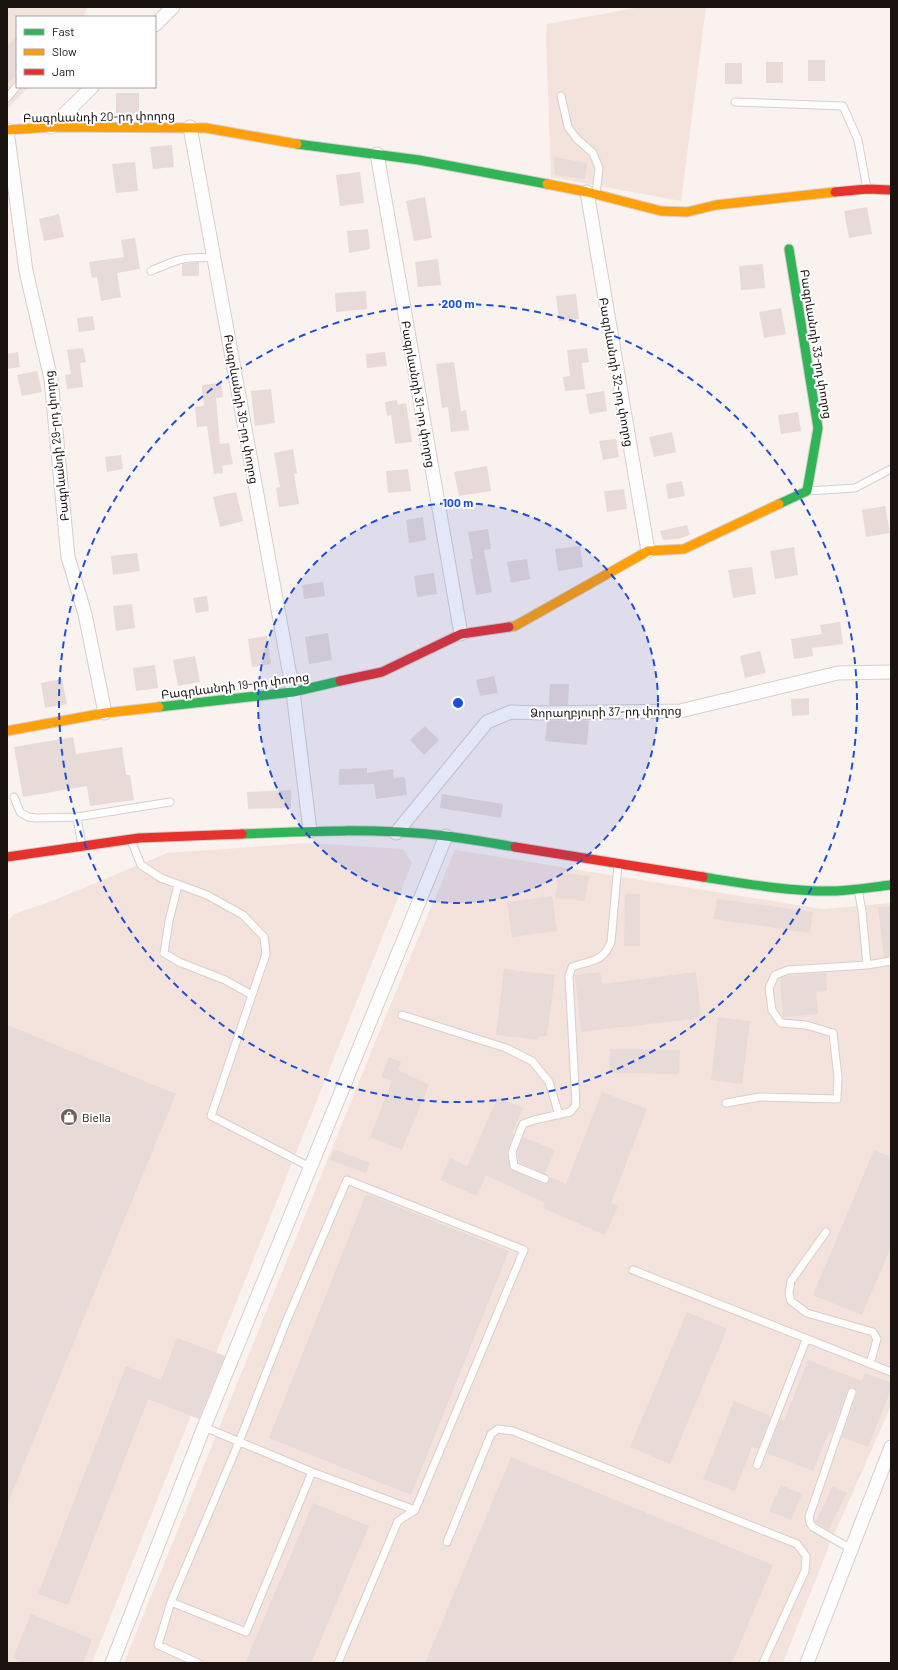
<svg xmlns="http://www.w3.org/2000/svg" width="898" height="1670" viewBox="0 0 898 1670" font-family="Barlow,'Noto Sans Armenian',sans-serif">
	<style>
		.built { fill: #f3e3dc }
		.building { fill: #e8dad7 }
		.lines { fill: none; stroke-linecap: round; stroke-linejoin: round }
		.lane-casing { stroke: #d6cfcc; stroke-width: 9 }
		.street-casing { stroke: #d6cfcc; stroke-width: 15 }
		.fast-casing { stroke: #d6cfcc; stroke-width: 11 }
		.slow-casing { stroke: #d6cfcc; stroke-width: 11 }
		.jam-casing { stroke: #d6cfcc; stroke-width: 11 }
		.lane { stroke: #fefdfd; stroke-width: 7 }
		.street { stroke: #fefdfd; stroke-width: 13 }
		.fast { stroke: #30b455; stroke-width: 9 }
		.slow { stroke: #ff9f0a; stroke-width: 9 }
		.jam { stroke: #e5322d; stroke-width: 9 }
		.ring { fill: none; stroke: #1d4ed8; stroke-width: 2; stroke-dasharray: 7 5 }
		.labels { text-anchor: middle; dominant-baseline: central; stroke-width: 4; stroke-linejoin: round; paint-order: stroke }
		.street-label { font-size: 12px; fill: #1a130f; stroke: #fff }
		.poi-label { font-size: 12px; fill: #1a130f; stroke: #fff; text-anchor: start }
		.centre { fill: #1d4ed8; stroke: #fff; stroke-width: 2 }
		.ring-label { font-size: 12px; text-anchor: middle; font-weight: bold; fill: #1d4ed8; stroke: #fff; stroke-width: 4; stroke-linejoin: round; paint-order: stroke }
	</style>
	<rect width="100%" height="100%" fill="#faf2ef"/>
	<!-- built -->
	<path class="built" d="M7,7h80l-3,10h-67v70h12l-22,22z
		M641,7h65l-25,194 -130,-24 -5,-138 1,-15z
		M307,843l96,6 9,14 -320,800h-85v-741l7,-8 38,-13 115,-48z
		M455,850l367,59 69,-6v503l-62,140 -46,117h-659l258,-638z"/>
	<!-- building -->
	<path class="building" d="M17,36v38l-10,11v-39z
		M808,60h17v21h-17z
		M766,62h17v21h-17z
		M725,63h17v21h-17z
		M116,93h23v24h-23z
		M172,145l2,22 -21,2 -3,-22z
		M554,157l33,6 -2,16 -30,-4z
		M135,162l3,29 -22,2 -4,-29z
		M360,172l4,31 -24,3 -4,-31z
		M425,197l7,41 -18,3 -8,-40z
		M867,207l5,27 -23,4 -5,-27z
		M59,214l5,23 -20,4 -5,-22z
		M368,229l2,20 -21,4 -2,-22z
		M135,238l5,31 -23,4 4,24 -20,4 -4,-24 -5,1 -3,-16 35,-5 -3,-17z
		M438,259l3,26 -23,2 -3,-25z
		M199,262v14h-17v-12z
		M763,264l2,24 -24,2 -2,-24z
		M366,291l1,18 -31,3 -1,-19z
		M576,294l3,25 -20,2 -3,-25z
		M781,308l5,26 -22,4 -5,-26z
		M93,316l2,14 -16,2 -2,-14z
		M83,348l3,14 -6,1 3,24 -16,2 -2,-14 6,-1 -4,-24z
		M587,348l2,14 -7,1 3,26 -20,2 -2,-14 7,-1 -3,-26z
		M18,352l2,15 -13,2v-15z
		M385,352l2,14 -20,2 -1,-14z
		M454,362l7,49 5,-1 3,20 -18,2 -3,-25 -6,1 -6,-44z
		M37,371l5,21 -20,4 -5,-21z
		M221,383l2,14 -7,1 4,46 9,-1 4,21 -11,2 1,7 -9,1 -7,-48 -10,1 -2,-20 9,-1 -2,-21z
		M271,389l4,34 -20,3 -4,-35z
		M604,391l3,20 -18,3 -3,-20z
		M397,400l1,5 8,-2 6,39 -17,2 -4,-29 -4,1 -2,-14z
		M798,412l3,19 -20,3 -3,-19z
		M672,432l4,20 -22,5 -5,-20z
		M616,439l3,18 -16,3 -4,-19z
		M293,449l4,24 -3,1 5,30 -20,3 -3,-19 4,-1 -6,-34z
		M121,455l2,14 -16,3 -2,-15z
		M487,466l4,25 -32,5 -5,-24z
		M408,469l3,22 -23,2 -2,-22z
		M682,481l3,15 -17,3 -2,-15z
		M624,489l3,20 -20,3 -3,-21z
		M236,492l7,29 -23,6 -7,-30z
		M885,506l5,27 -24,4 -4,-27z
		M423,517l3,23 -17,3 -3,-23z
		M687,525l3,10 -12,4 -15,1 -3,-9z
		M488,529l3,20 -7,1 8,42 -16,3 -6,-36h3l-5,-27z
		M580,546l3,21 -25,4 -3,-22z
		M794,547l4,28 -23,4 -5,-28z
		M137,553l3,18 -27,4 -2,-19z
		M527,559l3,20 -19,4 -4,-21z
		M752,567l4,27 -23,4 -5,-28z
		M434,573l3,21 -20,3 -3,-21z
		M323,582l2,14 -21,3 -2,-14z
		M207,596l2,15 -13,2 -3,-15z
		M132,604l3,24 -19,3 -3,-25z
		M840,622l3,22 -31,4 1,8 -19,3 -3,-20 31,-5 -2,-9z
		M328,633l4,27 -23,4 -4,-27z
		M267,636l4,28 -19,3 -4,-28z
		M760,651l6,22 -21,5 -5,-22z
		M195,656l5,26 -22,4 -5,-26z
		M155,665l3,23 -22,3 -3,-23z
		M494,676l4,17 -18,3 -4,-16z
		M62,679l5,25 -22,4 -4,-25z
		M550,684h19l-1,21h-19z
		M809,698v17l-17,1 -1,-17z
		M581,720l8,1 -2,24 -42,-4 2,-20z
		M425,726l14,14 -15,15 -14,-15z
		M73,737l3,17 46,-7 4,28h4l4,25 -44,6 -3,-20 -64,11 -9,-50z
		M367,768v5l26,-4 1,9 11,-1 2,18 -31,4 -2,-15 -35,1v-16z
		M291,790v18l-43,1 -1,-17z
		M442,794l61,10 -2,14 -61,-10z
		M559,872l30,4 -4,25 -30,-3z
		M625,894h15v52h-16z
		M552,896l5,35 -45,6 -5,-35z
		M717,899l96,13 -3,21 -97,-14z
		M891,906v50l-7,1 -6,-50z
		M504,969l51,6 -8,61 -8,1v3l-43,-5z
		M600,972l2,12 94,-12 5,46 -120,14 -6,-57z
		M826,973l1,18 -11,1 2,22 -35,3 -3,-38 5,-3z
		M718,1017l32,4 -8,63 -31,-4z
		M7,1025l169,69 -169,411z
		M610,1049l70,1 -1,24 -70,-1z
		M389,1057l12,5 -3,8 31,15 -27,65 -32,-13 22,-56 -11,-4z
		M602,1092l45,17 -36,94 7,3 -13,29 -62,-27 2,-5 -59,-28 -9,21 -37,-16 10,-22 17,8 31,-69 25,11 -11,25 2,1 -7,17 3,18 33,15 5,-1 2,-6 16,7z
		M523,1137l32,13 -10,24 -26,-12 -2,-9z
		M334,1149l36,14 -4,10 -36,-13z
		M874,1150l17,7v90l-29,68 -49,-20z
		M366,1194l143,57 -98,244 -142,-57z
		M687,1312l40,17 -57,135 -40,-17z
		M177,1338l48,18 -26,63 -51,-20 -80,206 -30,-11 88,-228 35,14z
		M808,1360l54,21 3,-8 26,10v7l-23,57 -26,-10 15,-44 -3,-6 -6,2 -16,44 -3,-1 -16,39 -46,-18 13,-34 4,2z
		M734,1401l37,15 -13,33 -6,-2 -17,44 -32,-12z
		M511,1457l262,108 -41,98h-307z
		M781,1485l21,9 -11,26 -22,-9z
		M833,1486l14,7 -19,37 -13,-8z
		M313,1503l56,23 -58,137h-66z
		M31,1614l61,25 -9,24h-58l-12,-5z"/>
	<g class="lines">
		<!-- lane casing -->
		<g class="lane-casing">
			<path id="lane" d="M561,96l7,31 9,12 16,14 6,15 -3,26
				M7,98l10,-12
				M735,102l108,4 15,34 9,49
				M151,271c27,-12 34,-15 63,-13
				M808,491l47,-3 36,-19
				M14,797l6,15 8,5 8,1 41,-1 93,-15
				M77,817l5,29
				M131,840l10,25 20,13 46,17 36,20 21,22 2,17 -55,162 99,51
				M178,885l-9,36 -5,32 15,9 46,18 27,15
				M867,965l24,-4
				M402,1015l104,33 26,13 17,21 10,33
				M726,1103l34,-6 77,2 1,-21 -5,-45 -27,-8 -25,-2 -9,-13 -3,-22 6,-13 13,-5 79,-5 -5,-54 -4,-22
				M545,1179l-31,-13 -2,-14 11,-28 11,-4 36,-8 6,-7 -7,-129 3,-9c18,-7 31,-4 39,-25l7,-78
				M826,1232l-35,49 -2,13 2,7 16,12 66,19 4,7 -7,25
				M633,1270l258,102
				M204,1427l108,45 103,38
				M757,1465l49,-125
				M447,1542l44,-108 7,-5 15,2 284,113 9,12 -1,15 -42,92
				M851,1549l-38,-22 -3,-4 -1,-6 43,-125
				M171,1602l75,30 66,-160
				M198,1663l-40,-18 13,-43 68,-160 47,-120 61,-142 177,70 -109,260 -17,11 -60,142"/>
		</g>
		<!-- street casing -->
		<g class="street-casing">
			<path id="street" d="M155,25l18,-18
				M51,127l41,-40
				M190,127l103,565 17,139
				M7,130l19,141 25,108 17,178 17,57 20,99
				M377,154l84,480
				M587,192l61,359
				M396,833l91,-111 24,-10 29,1 140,-2 158,-38 53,-1
				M112,1663l92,-236 242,-591
				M807,1663l84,-216"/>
		</g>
		<!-- fast casing -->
		<g class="fast-casing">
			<path id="fast" d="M297,144l122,16 128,24
				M779,504l28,-13 11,-63 -29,-179
				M159,707l134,-15 47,-11
				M242,834c67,-3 137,-6 204,2 23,3 46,7 69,11
				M703,877c44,7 89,15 133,14 19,-1 37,-4 55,-6"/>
		</g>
		<!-- slow casing -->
		<g class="slow-casing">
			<path id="slow" d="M7,130l44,-3 155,1 91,16
				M547,184l40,8 74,19 26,1 29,-7 119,-13
				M509,627l6,-1 133,-75 36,-2 95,-45
				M7,731l98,-18 54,-6"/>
		</g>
		<!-- jam casing -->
		<g class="jam-casing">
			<path id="jam" d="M835,192l32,-3 24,1
				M340,681l42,-9 79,-38 48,-7
				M515,847l188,30
				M7,857l132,-19 103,-4"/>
		</g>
		<!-- lane -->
		<use href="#lane" class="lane"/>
		<!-- street -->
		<use href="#street" class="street"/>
		<!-- fast -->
		<use href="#fast" class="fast"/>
		<!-- slow -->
		<use href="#slow" class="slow"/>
		<!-- jam -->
		<use href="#jam" class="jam"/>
	</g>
	<!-- distance rings -->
	<circle cx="458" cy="703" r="200" fill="#1d4ed8" fill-opacity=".12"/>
	<g class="ring">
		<circle cx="458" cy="703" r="200"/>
		<circle cx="458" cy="703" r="399"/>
	</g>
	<!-- icons -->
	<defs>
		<g id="shop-disc" transform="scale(0.9)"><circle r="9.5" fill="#68615d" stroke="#fff"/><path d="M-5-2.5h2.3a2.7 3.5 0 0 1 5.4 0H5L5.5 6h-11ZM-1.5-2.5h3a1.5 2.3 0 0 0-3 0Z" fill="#fff"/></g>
	</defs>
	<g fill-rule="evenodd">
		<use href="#shop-disc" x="69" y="1117"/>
	</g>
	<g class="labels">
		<!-- street labels -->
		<g class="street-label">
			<text transform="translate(99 116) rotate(-1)">Բագրևանդի 20-րդ փողոց</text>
			<text transform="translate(817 344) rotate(81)">Բագրևանդի 33-րդ փողոց</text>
			<text transform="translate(617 372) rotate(80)">Բագրևանդի 32-րդ փողոց</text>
			<text transform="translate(419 394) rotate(80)">Բագրևանդի 31-րդ փողոց</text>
			<text transform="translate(242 409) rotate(80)">Բագրևանդի 30-րդ փողոց</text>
			<text transform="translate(56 446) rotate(-96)">Բագրևանդի 29-րդ փողոց</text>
			<text transform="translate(235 685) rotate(-7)">Բագրևանդի 19-րդ փողոց</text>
			<text transform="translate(606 711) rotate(-1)">Ձորաղբյուրի 37-րդ փողոց</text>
		</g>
		<!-- poi labels -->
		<g class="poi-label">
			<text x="82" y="1117">Biella</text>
		</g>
	</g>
	<circle cx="458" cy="703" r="6" class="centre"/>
	<g class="ring-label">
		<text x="458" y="308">200 m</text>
		<text x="458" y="507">100 m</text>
	</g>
	<!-- border -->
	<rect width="898" height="1670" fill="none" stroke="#1a130f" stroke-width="16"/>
	<!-- legend -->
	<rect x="16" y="16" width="140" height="72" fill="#ffffff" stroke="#a3a19f"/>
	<rect x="24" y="29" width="20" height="6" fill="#30b455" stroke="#a3a19f"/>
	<text x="52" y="36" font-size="12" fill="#1a130f">Fast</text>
	<rect x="24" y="49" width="20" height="6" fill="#ff9f0a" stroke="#a3a19f"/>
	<text x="52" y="56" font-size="12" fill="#1a130f">Slow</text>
	<rect x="24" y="69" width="20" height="6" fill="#e5322d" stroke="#a3a19f"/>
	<text x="52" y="76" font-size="12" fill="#1a130f">Jam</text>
</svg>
